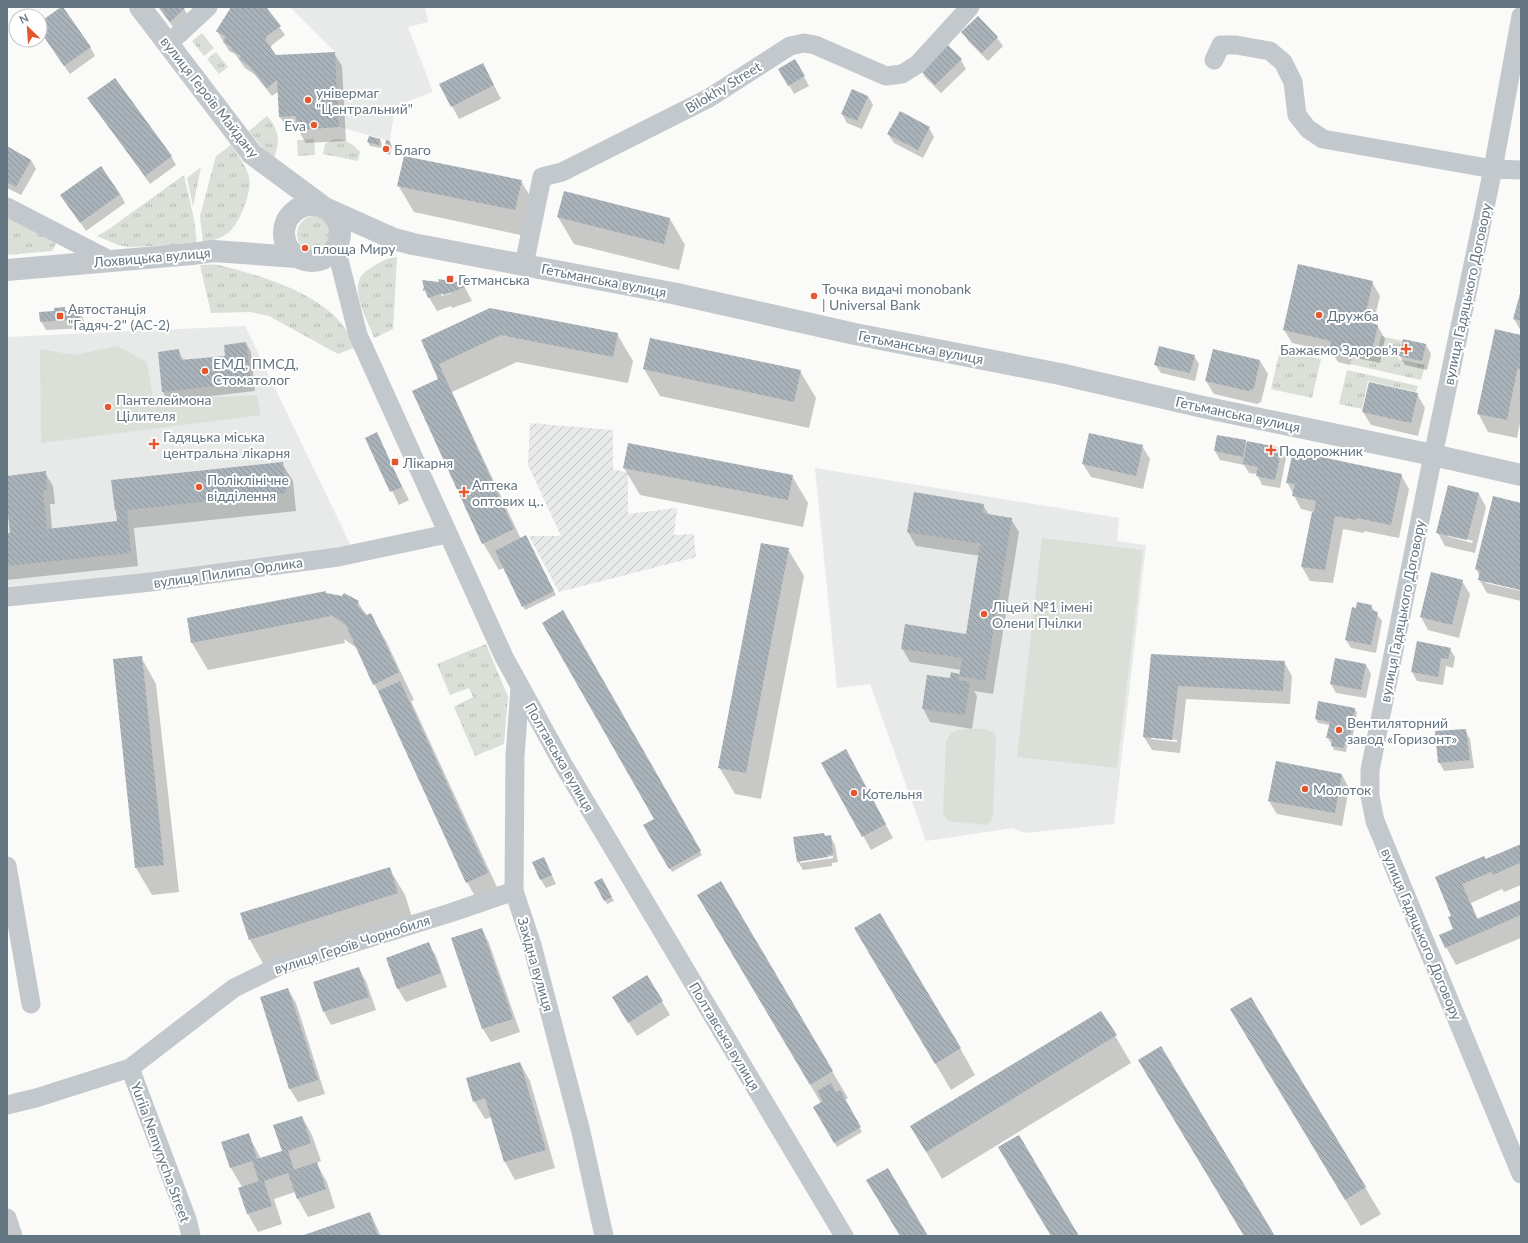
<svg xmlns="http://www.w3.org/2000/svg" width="1528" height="1243" viewBox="0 0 1528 1243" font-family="Lato,sans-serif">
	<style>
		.built { fill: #e8e9e9 }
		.industrial { fill: url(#industrial-furrows) }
		.grass { fill: url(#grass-tufts) }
		.green { fill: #dadfd7 }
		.shadow { fill: #0003; fill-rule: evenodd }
		.building { fill: url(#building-back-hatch) }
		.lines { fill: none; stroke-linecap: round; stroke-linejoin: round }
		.minor { stroke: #c3c8cc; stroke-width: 19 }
		.tertiary { stroke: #c3c8cc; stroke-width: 22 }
		.poi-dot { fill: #e4572e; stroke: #fff; stroke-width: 1.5 }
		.labels { text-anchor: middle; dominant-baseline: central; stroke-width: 4; stroke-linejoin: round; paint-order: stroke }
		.street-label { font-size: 14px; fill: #657683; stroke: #fff }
		.poi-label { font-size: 14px; fill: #657683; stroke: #fff; text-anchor: start }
	</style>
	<defs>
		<pattern id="industrial-furrows" width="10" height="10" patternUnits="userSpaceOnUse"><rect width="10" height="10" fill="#e8e9e9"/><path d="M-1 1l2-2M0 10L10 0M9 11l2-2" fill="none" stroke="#c0c1c2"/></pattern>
		<pattern id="grass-tufts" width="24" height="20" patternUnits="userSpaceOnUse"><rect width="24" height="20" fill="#dadfd7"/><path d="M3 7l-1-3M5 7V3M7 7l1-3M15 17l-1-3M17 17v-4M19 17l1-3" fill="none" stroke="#b4b9b4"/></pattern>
		<pattern id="building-back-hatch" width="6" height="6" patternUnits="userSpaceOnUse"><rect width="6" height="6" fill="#aab3b9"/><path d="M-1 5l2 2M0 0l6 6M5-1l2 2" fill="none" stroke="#8e969c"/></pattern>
	</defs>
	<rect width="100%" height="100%" fill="#fafaf8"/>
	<!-- built -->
	<path class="built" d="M290,7h135l3,15 -20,5 25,65 -38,14 -5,35 -51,-14 -4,-75z
		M245,326l108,224 -346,42v-255z
		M815,468l304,50 -2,23 29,4 -32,279 -90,9 -11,-5 -87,13 -56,-157 -33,4z"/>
	<!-- industrial -->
	<path class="industrial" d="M530,423l83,7v39l15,4v41l49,-6 -3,27 20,-1 2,23 -137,35 -30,-56h32l-33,-71z"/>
	<!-- grass -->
	<path class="grass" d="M202,33l12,15 -10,8 -12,-15z
		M216,52l12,15 -9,7 -12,-15z
		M267,116c13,14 14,29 5,45l-23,-30z
		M314,139l1,16 -17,1 -1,-16z
		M339,139c10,2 15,6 21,13l-2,9 -35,-7 2,-10 7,-4z
		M231,145c7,10 15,20 18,32 4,13 -10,48 -21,56 -7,5 -16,8 -25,10l-3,-27 16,-60z
		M201,167l-8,40 -6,-29z
		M184,175l10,44 3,25 -68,3 -11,-2 -21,-9 12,-7z
		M7,211l48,24 1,9 -4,7 -45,4z
		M297 234a18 18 0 1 1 36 0a18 18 0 1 1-36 0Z
		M397,257l-4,72 -19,9c-5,-16 -22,-42 -14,-60 2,-4 7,-8 11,-10 8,-6 16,-10 26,-11z
		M200,265c6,0 12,-1 18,0 10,2 20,5 30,8 41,12 90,31 108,74l-18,7 -69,-38 -19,-4 -39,1z
		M1381,336l21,5 -4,18 27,6 -4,15 -71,-16 3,-15 24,5z
		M1280,350l41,9 -9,39 -41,-9z
		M1347,370l71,16 -2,6 -48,-11 -6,28 -23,-5z
		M486,644l22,53 -4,47 -29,12 -21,-49 19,-10 -4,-9 -19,7 -13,-31z"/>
	<!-- green -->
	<path class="green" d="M117,346l30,16 6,38 104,-5 4,20 -220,28 -1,-94 35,6z
		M1042,538l101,12 -26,218 -100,-11z
		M957,730c11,0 32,-5 39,6l-3,79 -2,6 -5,4 -37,-4 -3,-2 -3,-6 3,-72 5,-8z"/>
	<!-- shadow -->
	<path class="shadow" d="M158,7h25l9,15 -13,13z
		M232,7h33l20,28 -13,10 -2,4 5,7 59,-3 8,13 4,75 -40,2 -8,-13h-10l-8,-13 -1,-26 -7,5 -17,-21 -10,-7 -10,-14 -6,-3 -12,-20z
		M978,17l19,21 6,8 -15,15 -20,-20 -5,-9z
		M40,23l50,24 5,9 -25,18 -28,-40 -2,-4z
		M795,60l14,26 -15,8 -14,-25z
		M961,60l5,9 -25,24 -16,-16 -5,-8z
		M483,64l18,35 -42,20 -7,-13z
		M868,96l5,9 -11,24 -15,-6 -5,-9z
		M89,99l82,57 5,9 -26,19z
		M929,128l5,9 -11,21 -29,-15 -6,-9z
		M380,139l2,5 -1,4 -11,-2 -2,-4z
		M390,142l2,4 -2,9 -3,-1 -2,-4z
		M7,147l24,13 5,9 -15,26 -14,-7z
		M521,181l16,27 -7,29 -116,-25 -16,-27z
		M120,194l5,9 -39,28 -24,-35z
		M558,217l112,2 15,26 -6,25 -105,-26z
		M1372,282l8,14 -7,29h4l8,14 -5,24 -28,-6 -2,8 -12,-3 -6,-10 -40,-9 -8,-13z
		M463,284l9,17 -20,7 -1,-2 -14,5 -13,-22zM446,293h6l-10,3 -1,-1z
		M1521,293v38l-7,-12z
		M64,308l2,4 13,-1 5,9 1,8 -39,2 -5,-9 14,-9z
		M490,309l127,25 16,27 -5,22 -111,-21 -65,30 69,147 5,-2 30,58 -31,15 -21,-42 -5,2 -16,-27 -43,-164 -18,-38z
		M1521,336v82l-4,20 -29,-6 -10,-19z
		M246,343l5,9 4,39 -87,10 -5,-9 -4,-39 19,-3 6,11 42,-4z
		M1426,345l5,9 -4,16 -22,-5 -5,-9z
		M1214,350l46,11 8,13 -7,28 -4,2 -43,-10 -8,-13z
		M1194,356l5,8 -4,17 -34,-8 -6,-9z
		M644,369l156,2 16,27 -7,30 -149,-32z
		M1417,394l8,14 -7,28 -47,-11 -8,-13z
		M376,434l33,66 -10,5 -33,-67z
		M1245,441l3,4 33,4 5,9 -6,30 -18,-3 -5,-11 -8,-1 -5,-8 -24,-5 -5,-9z
		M1142,446l8,13 -7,30 -52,-12 -8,-13z
		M282,463l11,18 3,30 -162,17 4,38 -131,14v-46h4l-4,-29v-28l38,-4 8,13 2,18h-5l2,25 67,-7 -1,-7 -2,-4z
		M624,468l168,8 16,27 -5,24 -163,-32z
		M1401,475l8,14 -10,49 -35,-7v2l-21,-4 -10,54 -23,-2 -8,-14 11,-55 -12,-3 -14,-27z
		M915,494l68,11 6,10 22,4 8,13 -26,162 -19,-3 3,5 -5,33 -42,-7 -7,-14 28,-28 1,-6 8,1 1,-5 -51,-8 -8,-14 65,-13 13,-79 -64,-10 -8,-14z
		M1479,494l7,13 -11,46 -30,-7 -7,-13zM1447,534l26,7 -1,2 -25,-7z
		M1494,498l27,6v85l-35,-9v3l35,8v10l-34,-8 -8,-14 1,-3 -4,-7z
		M788,549l16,27 -43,223 -26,-5 -16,-27z
		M1462,581l8,13 -11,44 -31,-8 -7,-13z
		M326,594l32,8 9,15 4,-2 15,26 28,59 -3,1 92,199 -21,9 -15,-27 -83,-181 -10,-17 -16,-35 -14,-10 1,4 -137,27 -16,-27 -4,-24z
		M1371,606l11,15 -6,32 -25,-5 -5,-8 11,-31z
		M563,612l139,243 -30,17 -27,-47 11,-6z
		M1450,649l5,8 -2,11 -7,-2 -3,19 -26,-4 -5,-9z
		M1152,655l132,7 8,14 -2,28 -104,-5 -6,54 -28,-3 -8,-13zM1151,737l26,3v2l-26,-3z
		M141,657l15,27 23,208 -27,3 -16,-27 -22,-208z
		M1366,665l5,9 -5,24 -30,-5 -5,-9z
		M1319,702l36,7 2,4 -6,33h-4l-1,6 -12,-2 -2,-5v-2l-2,-1 -2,-4 2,-13 -12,-2 -2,-4z
		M1465,730l5,9 4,29 -30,3 -5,-9z
		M823,763l30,1 40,74 -22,12z
		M1342,775l7,13 -7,38 -65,-12 -8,-13z
		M830,836l5,9 3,17 -6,1v3l-29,4 -5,-8 27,-25zM833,856v2l-33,5v-3z
		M1521,845v40l-17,7 -2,-3 -31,14 7,17 43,-18v36l-65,27 -10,-18 8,-18 -2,-13 -16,-38z
		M544,858l12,26 -10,4 -5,-8z
		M389,868l16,27 8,25 -148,47 -15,-27z
		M601,879l13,22 -7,3 -12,-21z
		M720,883l128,215 -4,2 18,32 -25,15 -23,-39 7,-5 -107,-181z
		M482,929l7,14 31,89 -29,10 -8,-13 -30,-90z
		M428,943l8,13 11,31 -41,15 -8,-13 -11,-31z
		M871,955l89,93 15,27 -24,15z
		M358,968l8,13 10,29 -45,15 -7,-13z
		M647,976l23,39 -33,21 -16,-26z
		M288,989l8,14 29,91 -27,8 -8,-13 -29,-91z
		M1101,1012l30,51 -189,116 -31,-53z
		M1247,1036l118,151 16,27 -20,12z
		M520,1063l10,18 25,87 -40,12 -10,-18 -13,-45 -7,2 -11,-18z
		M302,1117l10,18 9,26 -5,2 11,19 8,26 -27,9 -10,-18 -3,-7 -21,7 8,25 -24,8 -10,-18 -9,-26 3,-1 -11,-19 -8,-25 25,-9 13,25 22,-7z
		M370,1213l11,23h-77z"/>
	<!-- building -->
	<path class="building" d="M61,7h2l28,40 -27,19 -24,-35v-9z
		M159,7h26v1l-15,14z
		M231,7h35l15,19 -14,10 -2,4 11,15 59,-3 4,75 -42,3 -1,-14 -17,1 -2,-37 -10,8 -18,-22 -10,-7 2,-3 -10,-6 1,-2 -9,-6 3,-5 -10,-6z
		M978,16l20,21 -16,16 -21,-21z
		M945,42l17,17 -27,26 -16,-17z
		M795,59l10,17 -17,10 -10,-17z
		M483,63l11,22 -43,22 -12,-23z
		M115,78l57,78 -27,20 -58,-78z
		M852,89l16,7 -11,25 -16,-7z
		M900,111l30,16 -12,23 -31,-16z
		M369,136l11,3 -1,6 -12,-3z
		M386,140l4,1 -2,10 -4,-1z
		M7,146l24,14 -15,27 -9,-5z
		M404,156l118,24 -7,30 -118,-24z
		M101,166l19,28 -40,29 -20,-28z
		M564,191l106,27 -6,26 -107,-27z
		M1298,264l75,17 -9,40 14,4 -6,25 -28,-6 -2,8 -13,-3 2,-8 -48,-11z
		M438,279l25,4 2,4 -21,8 -1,-2 -15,5 -3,-8 -2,1v-2l1,-1 -2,-8 17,2z
		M1521,290v31l-8,-2z
		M65,307v4l15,-1v9l-40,3 -1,-10 15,-1v-3z
		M490,308l128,25 -5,24 -112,-22 -62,29 75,165 -32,15 -70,-153 26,-12 -17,-39z
		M1495,329l26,6v34h-3l1,-8 -12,59 -30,-6z
		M650,338l151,32 -7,32 -151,-33z
		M1403,339l23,5 -4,17 -23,-5z
		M246,342l5,40 -89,10 -4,-40 21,-3 1,11 45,-4 -1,-11z
		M1159,346l36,9 -5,18 -36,-8z
		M1213,349l47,11 -6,28 -6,3 -43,-10z
		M1369,382l49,11 -7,30 -49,-11z
		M377,432l25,55 -12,5 -25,-54z
		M1089,433l54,12 -7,31 -54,-12z
		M1217,435l29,5 -3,17 -29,-6z
		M1247,441l35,7 -7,32 -19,-4 2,-9 -15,-3z
		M628,443l165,32 -5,25 -165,-32z
		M1293,451l109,23 -11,51 -34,-7 -1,2 -21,-4 -10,54 -24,-3 11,-55h2l2,-11 -24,-5 3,-12 -9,-1z
		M283,462l3,31 -159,17 4,43 -124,13v-33h3l-3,-29v-28l39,-5 1,19 -4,1 4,38 70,-8 -1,-10h-1l-4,-31z
		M1448,485l31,8 -12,47 -31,-7z
		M914,492l70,12 -2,9 30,5 -27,163 -26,-5 3,-18 -61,-9 4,-25 61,10 14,-90 -73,-12z
		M1493,496l28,7 -1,87 -42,-10 2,-9 -5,-2z
		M526,535l28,56 -32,16 -27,-56z
		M761,543l28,5 -43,225 -28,-5z
		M1431,572l32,8 -11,45 -32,-8z
		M326,591v2l16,3 2,-3 15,8 -2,4 10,10 4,-2 28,59 -26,13 -27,-60 -16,-11 1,2 -140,27 -4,-25z
		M1357,602l15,3 -1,5 7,2 -7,33 -26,-5 7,-33 4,1z
		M563,610l138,241 -32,18 -26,-44 11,-6 -112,-196z
		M1417,641l34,7 -3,11 -7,-1 -3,19 -27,-5z
		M1151,654l134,7 -2,30 -105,-5 -6,54 -29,-3z
		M142,656l22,209 -29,3 -22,-209z
		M1335,658l31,6 -5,26 -31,-6z
		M951,672l8,2 -1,6 12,2 -5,33 -43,-6 5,-34 23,3z
		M400,681l88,192 -22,10 -88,-192z
		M1318,701l37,7 -6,35 -4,-1 -1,6 -13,-2 1,-7 -6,-1 4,-16 -15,-3z
		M1466,729l4,31 -32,3 -3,-32z
		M846,749l40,75 -24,13 -41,-74z
		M1276,761l66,13 -7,39 -67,-12z
		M824,833l1,3 6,-1 2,19 -6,1 1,2 -31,5 -4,-25z
		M1521,844v24l-2,-5 -26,12 -2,-3 -29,12 15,35 44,-19v15l-76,33 -6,-13 14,-6 -5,-12 3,-1 -16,-39 49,-21 2,3z
		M544,857l8,18 -12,5 -8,-18z
		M390,867l8,26 -149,47 -9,-27z
		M602,878l10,19 -8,4 -10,-19z
		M721,881l112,190 -23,14 -113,-190z
		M880,913l81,135 -26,16 -81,-136z
		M482,928l31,91 -31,10 -31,-91z
		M429,942l12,31 -44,16 -11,-31z
		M359,967l10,30 -46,15 -10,-30z
		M647,975l16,26 -35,22 -16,-26z
		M288,988l30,92 -29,9 -29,-92z
		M1251,997l115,190 -21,13 -115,-191z
		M1101,1011l16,24 -191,117 -16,-26z
		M1161,1046l114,190h-31l-106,-176z
		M520,1062l26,88 -42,12 -19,-64 -12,4 -7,-24z
		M831,1083l5,9 4,-2 21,37 -27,16 -21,-36 10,-6 -6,-10z
		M302,1116l9,27 -23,8 6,19 23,-8 9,27 -29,10 -9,-26 -24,8 8,25 -25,8 -9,-26 21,-7 -7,-20 -22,7 -9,-26 28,-9 8,26 25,-8 -9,-26z
		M1019,1135l60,101h-28l-53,-89z
		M888,1168l40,68h-28l-34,-56z
		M370,1212l8,24h-77z"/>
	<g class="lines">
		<!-- minor -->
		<path class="minor" d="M1521,16l-28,153 -63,301 -60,300v26l5,25 146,353
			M168,44l40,-37
			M1214,60l7,-15h15l34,6 13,11 10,20 4,33 11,14 15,10 170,30 28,1
			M7,207l104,54
			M336,248l22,87 6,13 140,309 60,109 280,470
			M524,265l18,-88 20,-5 147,-74 81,-52 14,-3 11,2 71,31 16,-2 16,-10 52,-57
			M7,597l144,-15 187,-25 109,-23
			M520,688l-5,68 -1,135 18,54 49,187 23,104
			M7,866l24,138
			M130,1068l57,151 4,17
			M7,1105l29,-7 94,-30 104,-80 45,-22 171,-53 64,-22
			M7,1218l6,18"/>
		<!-- tertiary -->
		<path class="tertiary" d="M140,7l112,147 73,54 69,31 19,5 264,50 178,40 205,40 143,33 230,48 88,20
			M284 233a28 28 0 1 1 56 0a28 28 0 1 1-56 0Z
			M7,270l185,-16 21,-3 84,6"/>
	</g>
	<!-- markers -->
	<g class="poi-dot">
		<circle cx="308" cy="100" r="4"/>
		<circle cx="314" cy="125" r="4"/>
		<circle cx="386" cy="149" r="4"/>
		<circle cx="305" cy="248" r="4"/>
		<rect x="446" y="275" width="8" height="8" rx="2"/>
		<circle cx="814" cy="296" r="4"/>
		<circle cx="1319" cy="315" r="4"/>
		<rect x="56" y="312" width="8" height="8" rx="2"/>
		<path d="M1404 343h4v4h4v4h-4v4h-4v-4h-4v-4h4z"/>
		<circle cx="205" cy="371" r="4"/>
		<circle cx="108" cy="407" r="4"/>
		<path d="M152 438h4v4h4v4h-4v4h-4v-4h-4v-4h4z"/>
		<path d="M1269 444h4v4h4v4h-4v4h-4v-4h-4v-4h4z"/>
		<rect x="391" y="458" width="8" height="8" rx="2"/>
		<circle cx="199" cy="487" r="4"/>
		<path d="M462 486h4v4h4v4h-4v4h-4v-4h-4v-4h4z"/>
		<circle cx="984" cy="614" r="4"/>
		<circle cx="1339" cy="730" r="4"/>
		<circle cx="1305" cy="789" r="4"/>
		<circle cx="854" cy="793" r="4"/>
	</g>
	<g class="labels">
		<!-- street labels -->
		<g class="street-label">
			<text transform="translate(723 87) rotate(-31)">Bilokhy Street</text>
			<text transform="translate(210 97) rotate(52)">вулиця Героїв Майдану</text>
			<text transform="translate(152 257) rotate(-5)">Лохвицька вулиця</text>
			<text transform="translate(604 280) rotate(11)">Гетьманська вулиця</text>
			<text transform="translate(1467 294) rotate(-78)">вулиця Гадяцького Договору</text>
			<text transform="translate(921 347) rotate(11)">Гетьманська вулиця</text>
			<text transform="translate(1238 414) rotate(12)">Гетьманська вулиця</text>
			<text transform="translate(228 572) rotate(-8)">вулиця Пилипа Орлика</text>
			<text transform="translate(1402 611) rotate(-79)">вулиця Гадяцького Договору</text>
			<text transform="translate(560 757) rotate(60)">Полтавська вулиця</text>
			<text transform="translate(1422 934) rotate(67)">вулиця Гадяцького Договору</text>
			<text transform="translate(352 944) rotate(-18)">вулиця Героїв Чорнобиля</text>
			<text transform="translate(536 964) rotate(74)">Західна вулиця</text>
			<text transform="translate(725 1036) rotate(59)">Полтавська вулиця</text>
			<text transform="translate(161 1152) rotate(70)">Yuriia Nemyrycha Street</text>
		</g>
		<!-- poi labels -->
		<g class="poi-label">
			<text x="316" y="92">універмаг<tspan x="316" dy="16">"Центральний"</tspan></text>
			<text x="306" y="125" text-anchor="end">Eva</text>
			<text x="394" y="149">Благо</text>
			<text x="313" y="248">площа Миру</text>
			<text x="458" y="279">Гетманська</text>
			<text x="822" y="288">Точка видачі monobank<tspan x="822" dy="16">| Universal Bank</tspan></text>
			<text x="68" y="308">Автостанція<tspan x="68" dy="16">"Гадяч-2" (АС-2)</tspan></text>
			<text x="1327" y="315">Дружба</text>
			<text x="1398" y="349" text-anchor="end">Бажаємо Здоров'я</text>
			<text x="213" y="363">ЕМД, ПМСД,<tspan x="213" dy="16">Стоматолог</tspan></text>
			<text x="116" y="399">Пантелеймона<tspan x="116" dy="16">Цілителя</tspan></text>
			<text x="163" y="436">Гадяцька міська<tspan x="163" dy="16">центральна лікарня</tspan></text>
			<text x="1279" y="450">Подорожник</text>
			<text x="403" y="462">Лікарня</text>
			<text x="207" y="479">Поліклінічне<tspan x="207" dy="16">відділення</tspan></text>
			<text x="472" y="484">Аптека<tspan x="472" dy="16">оптових ц‥</tspan></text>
			<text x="992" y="606">Ліцей №1 імені<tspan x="992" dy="16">Олени Пчілки</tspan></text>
			<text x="1347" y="722">Вентиляторний<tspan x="1347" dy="16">завод «Горизонт»</tspan></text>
			<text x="1313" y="789">Молоток</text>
			<text x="862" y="793">Котельня</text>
		</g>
	</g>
	<!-- border -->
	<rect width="1528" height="1243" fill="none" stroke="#657683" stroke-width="16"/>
	<!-- north arrow -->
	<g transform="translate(28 28) rotate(335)"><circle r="19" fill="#ffffff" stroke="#c1c8cd"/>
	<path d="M0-3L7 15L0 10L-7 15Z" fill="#e4572e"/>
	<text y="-6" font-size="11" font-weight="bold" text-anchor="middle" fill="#657683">N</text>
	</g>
</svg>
